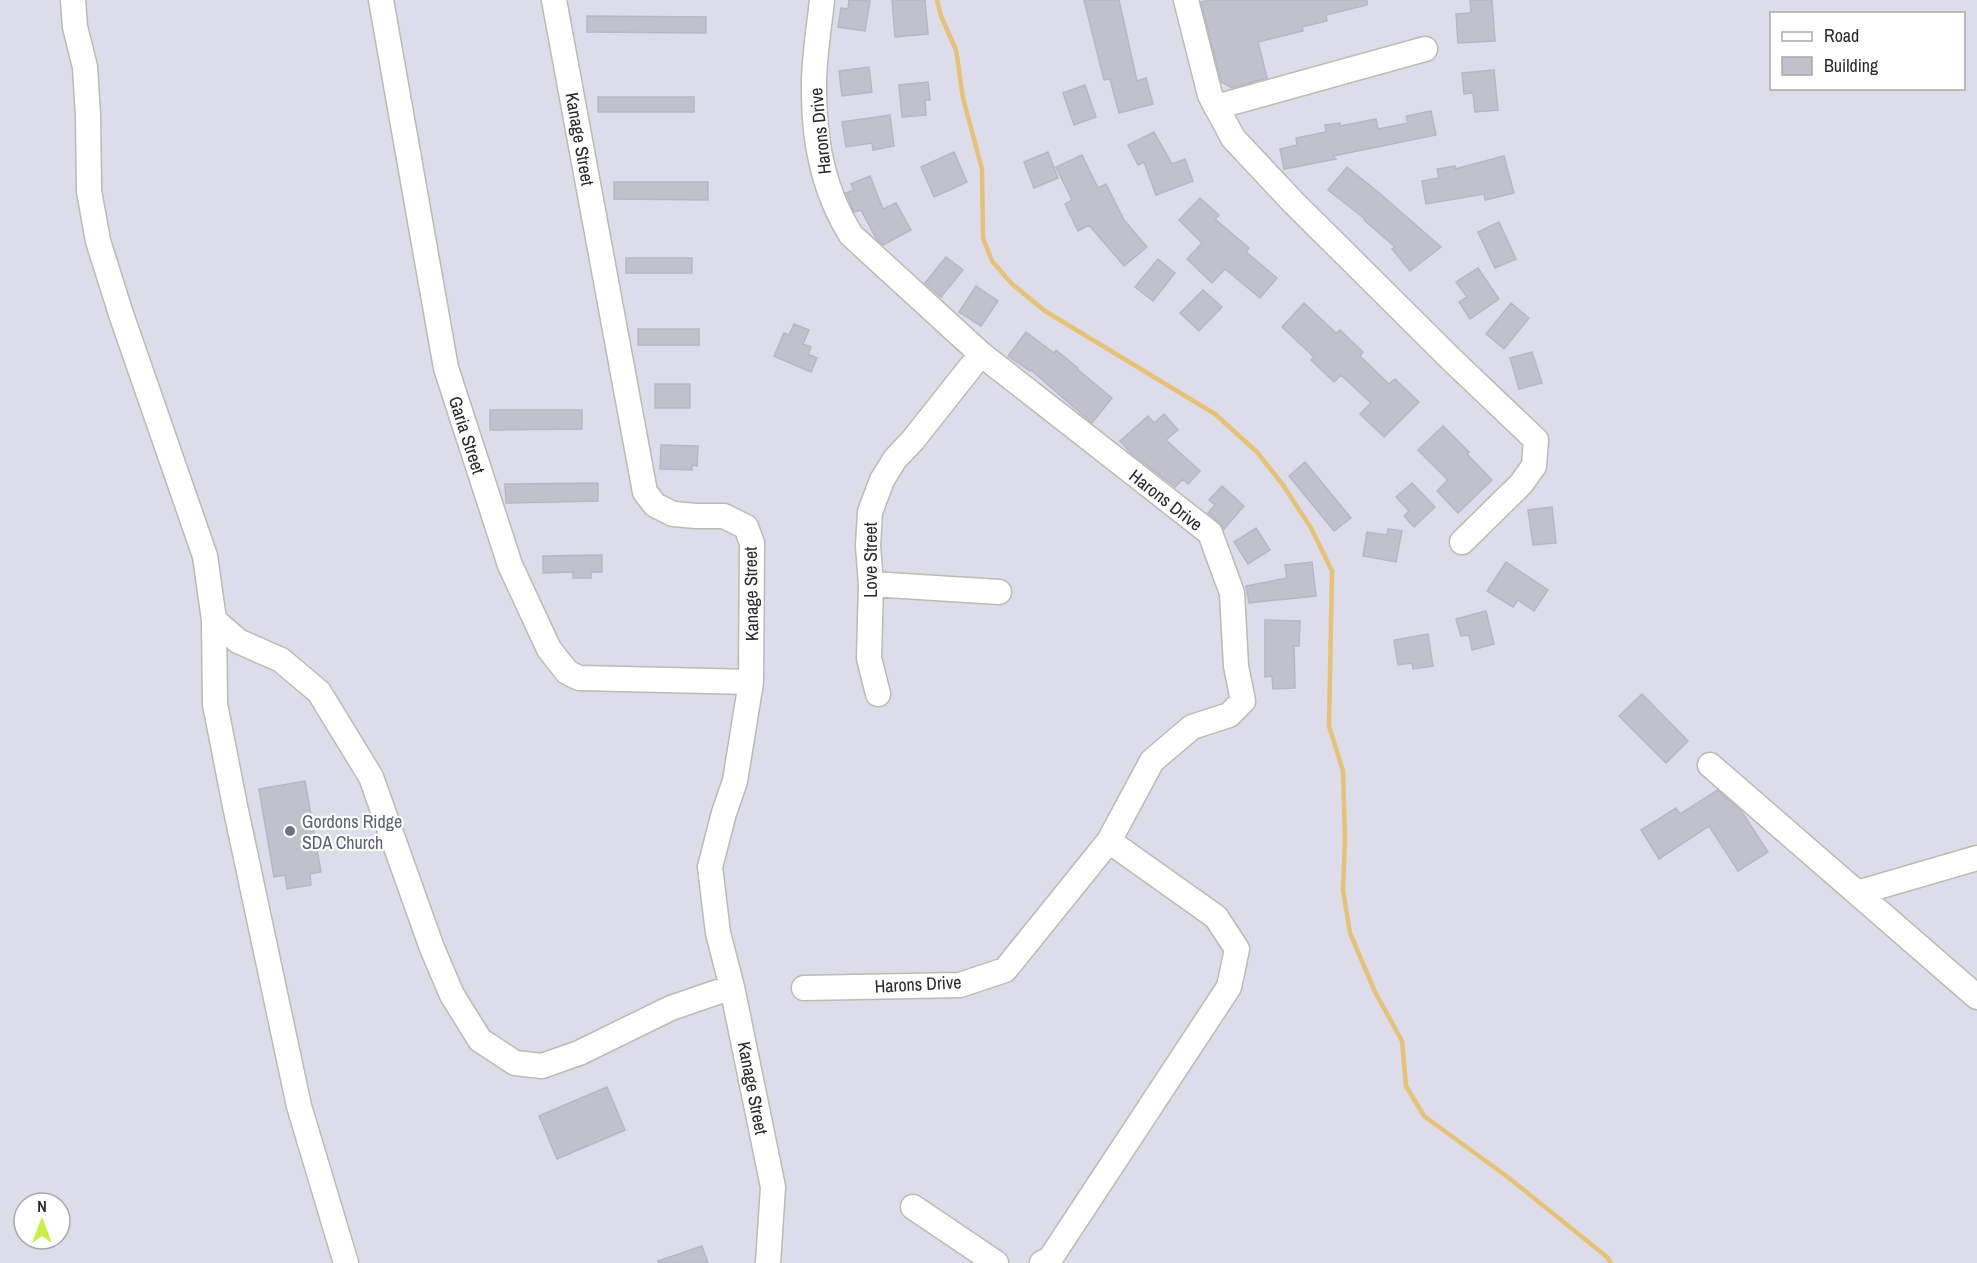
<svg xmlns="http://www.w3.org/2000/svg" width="1977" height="1263" viewBox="0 0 1977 1263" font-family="'Archivo Narrow',sans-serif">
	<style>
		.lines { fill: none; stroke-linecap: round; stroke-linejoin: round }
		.stream { stroke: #e7c275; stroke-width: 4.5 }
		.building { fill: #c1c1cd; stroke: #b7b6c6; stroke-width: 1.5 }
		.minor-casing { stroke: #babcaf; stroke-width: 27 }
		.minor { stroke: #fff; stroke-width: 24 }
		.worship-dot { fill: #6b7280; stroke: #fff; stroke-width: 2 }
		.labels { text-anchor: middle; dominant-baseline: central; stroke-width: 4.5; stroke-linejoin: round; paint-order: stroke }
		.street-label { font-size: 18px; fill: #292929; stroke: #fff }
		.worship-label { font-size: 18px; fill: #5b616d; stroke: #fff; text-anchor: start }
	</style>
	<rect width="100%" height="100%" fill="#dcdceb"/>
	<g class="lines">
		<!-- stream -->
		<path class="stream" d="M937,0l4,16 15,34 7,48 19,71 1,69 9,23 20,23 33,27 170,103 42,38 26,33 28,43 21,43 -3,155 14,45 2,69 -2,50 7,43 25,59 27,49 4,45 18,30 85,62 98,79 4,6"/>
	</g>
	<!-- building -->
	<path class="building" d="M849,0l21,1 -5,30 -27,-4 3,-19 7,1z
		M892,0h33l3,34 -33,3z
		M1084,0h35l18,81 9,-3 7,26 -34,9 -9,-34 -6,1z
		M1210,0h157v5l-41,10 1,6 -25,6 1,4 -45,11 9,36 -35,10 -11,-6 -20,-80z
		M1470,0h22l3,41 -37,2 -2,-29 15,-1z
		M587,16l119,1v16l-119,-1z
		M869,67l3,25 -30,4 -3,-25z
		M1494,70l4,40 -23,2 -2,-19 -9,1 -2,-21z
		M928,82l2,18h-5l1,15 -24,2 -3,-32z
		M1085,85l11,32 -22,8 -11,-32z
		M598,97h96v15h-96z
		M1431,111l5,24 -103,21 3,3 -52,10 -4,-20 17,-4 -1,-7 30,-6 -1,-7 15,-2v3l36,-7 2,10 30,-6 -2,-7z
		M890,115l4,31 -21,4 -1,-7 -26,4 -4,-25z
		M1154,132l18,32 13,-5 8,22 -37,14 -12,-33 -6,3 -10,-20z
		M954,152l13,30 -33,15 -13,-30z
		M1048,152l10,26 -24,10 -10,-26z
		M1082,155l16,33 8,-4 18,36 23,27 -23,19 -35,-41 -11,6 -13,-27 7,-4 -16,-33z
		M1504,156l10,37 -29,7 -1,-6 -58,10 -4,-23 17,-3 -2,-9 18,-3v3z
		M1347,167l30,24 64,56 -31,24 -18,-22 3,-2 -31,-27 1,-1 -37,-29z
		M870,176l13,33 13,-6 15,27 -28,15 -6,-5 -16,-30 -7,2 -8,-19 8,-3 -3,-6z
		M614,182h94v18l-94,-1z
		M1200,198l19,17 -4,4 34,29 -3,4 31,26 -17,20 -35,-29 -13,14 -25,-24 15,-16 -23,-23z
		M1499,222l17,37 -21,9 -17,-36z
		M946,257l17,13 -22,27 -16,-14z
		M626,258h66v15h-66z
		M1158,259l17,14 -22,28 -18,-14z
		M1478,268l21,31 -29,20 -11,-17 8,-5 -11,-15z
		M976,286l22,15 -17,25 -22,-14z
		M1203,290l19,17 -23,24 -19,-18z
		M1304,303l32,30 4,-3 23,22 -3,4 29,28 6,-5 24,23 -35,35 -24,-23 11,-11 -30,-28 -7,7 -23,-22 3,-3 -32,-30z
		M1511,303l18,15 -25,31 -18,-15z
		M794,324l15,6 -6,14 8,3 -3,7 9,4 -6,14 -37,-16 10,-23 5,2z
		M638,329h61v16h-61z
		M1026,332l28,21 2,-3 22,18 -1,1 35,29 -20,25 -61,-53 -1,1 -22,-15z
		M1532,352l10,31 -23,6 -9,-31z
		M655,384h35v24h-35z
		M490,410h92v19l-92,1z
		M1164,414l14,16 -12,10 34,31 -12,13 -5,-5 -8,8 -44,-34 -11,-12 28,-25 6,7z
		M1443,426l26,26 -2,2 25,26 -34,33 -21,-22 11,-11 -30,-30z
		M661,445l37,1 -1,20 -5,-1v5l-32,-1z
		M1305,462l46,56 -17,13 -45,-55z
		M598,483v18l-92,2 -1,-19z
		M1412,483l23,24 -21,20 -10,-11 5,-5 -13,-14z
		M1222,486l22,20 -20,23 -5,-7 -11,-9 7,-8 -6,-5z
		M1552,507l4,36 -23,2 -5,-35z
		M1256,528l14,22 -22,14 -14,-22z
		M1388,529l14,2 -6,31 -33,-6 4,-24 20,3z
		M602,555v17h-11v6h-18v-6l-30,1v-17z
		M1312,562l4,34 -67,7 -3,-17 41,-8 -2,-13z
		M1506,562l42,28 -14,21 -16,-11 -5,7 -26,-16z
		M1486,611l8,33 -22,6 -3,-15 -8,1 -5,-17z
		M1265,620l35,1 -1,25h-5l1,42 -22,1 -1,-13 -7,1z
		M1428,634l5,32 -20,3 -1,-6 -14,2 -4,-25z
		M1642,694l46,47 -22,22 -47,-47z
		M305,781l16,91 -11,2 1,11 -24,4 -2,-14 -11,2 -15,-88z
		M1718,790l24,22 26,40 -30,19 -29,-45 -50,33 -18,-29 35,-22 4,6z
		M607,1087l18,43 -68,29 -18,-43z
		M702,1246l6,17h-50v-2z"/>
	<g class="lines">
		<!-- minor casing -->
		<g class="minor-casing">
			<path id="minor" d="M73,0l2,27 10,40 3,48 1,76 9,50 23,73 84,242 9,64 1,84 20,102 64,300 47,157
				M381,0l65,368 64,197 39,84 18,23 12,6 172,4
				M554,0l91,492 10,13 18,9 23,2h28l22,11 6,16 -1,139 -16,99 -11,32 -14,54 8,66 14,54 41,200 -5,76
				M1186,0l24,95 23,43 60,64 160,159 83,79 -2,26 -13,18 -59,58
				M1216,107l209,-58
				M871,584l128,8
				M214,620l24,21 43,19 38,32 52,85 61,171 20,47 28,45 35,23 27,3 37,-13 92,-45 61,-21
				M878,694l-9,-36 2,-74 -3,-38 2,-34 12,-32 13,-21 18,-19 68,-86
				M1710,765l267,232
				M1857,893l120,-35
				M804,988l156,-3 45,-15 104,-129 43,-80 40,-34 37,-12 14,-14 -7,-35 -4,-73 -22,-60 -229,-179 -130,-119c-27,-43 -37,-91 -37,-142 -1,-31 5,-63 8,-93
				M913,1207l83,56
				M1042,1263l8,-4 179,-272 8,-38 -21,-32 -107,-76"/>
		</g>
		<!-- minor -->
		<use href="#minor" class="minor"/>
	</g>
	<!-- markers -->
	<circle class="worship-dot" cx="290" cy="831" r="6"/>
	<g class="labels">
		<!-- street labels -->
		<g class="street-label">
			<text transform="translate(820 131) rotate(-96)">Harons Drive</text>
			<text transform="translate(580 139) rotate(80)">Kanage Street</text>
			<text transform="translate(467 435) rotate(72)">Garia Street</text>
			<text transform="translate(1166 500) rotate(38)">Harons Drive</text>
			<text transform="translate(870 560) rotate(-90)">Love Street</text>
			<text transform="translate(751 594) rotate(-91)">Kanage Street</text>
			<text transform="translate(918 984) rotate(-3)">Harons Drive</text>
			<text transform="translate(753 1088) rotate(79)">Kanage Street</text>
		</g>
		<!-- worship labels -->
		<g class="worship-label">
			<text x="302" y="821">Gordons Ridge<tspan x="302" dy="21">SDA Church</tspan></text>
		</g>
	</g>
	<!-- legend -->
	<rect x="1770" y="12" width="195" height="78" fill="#ffffff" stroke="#a9a9a9" stroke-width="1.5"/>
	<rect x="1782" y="32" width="30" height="9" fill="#ffffff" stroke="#a9a9a9" stroke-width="1.5"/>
	<text x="1824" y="42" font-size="18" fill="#292929">Road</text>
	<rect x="1782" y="57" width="30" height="18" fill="#c1c1cd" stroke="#a9a9a9" stroke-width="1.5"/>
	<text x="1824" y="72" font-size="18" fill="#292929">Building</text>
	<!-- north arrow -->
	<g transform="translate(42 1221)"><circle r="28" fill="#ffffff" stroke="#a9a9a9" stroke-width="1.5"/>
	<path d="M0-4.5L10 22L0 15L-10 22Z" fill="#c9ee45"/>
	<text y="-9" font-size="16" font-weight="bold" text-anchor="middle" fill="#292929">N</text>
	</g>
</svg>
